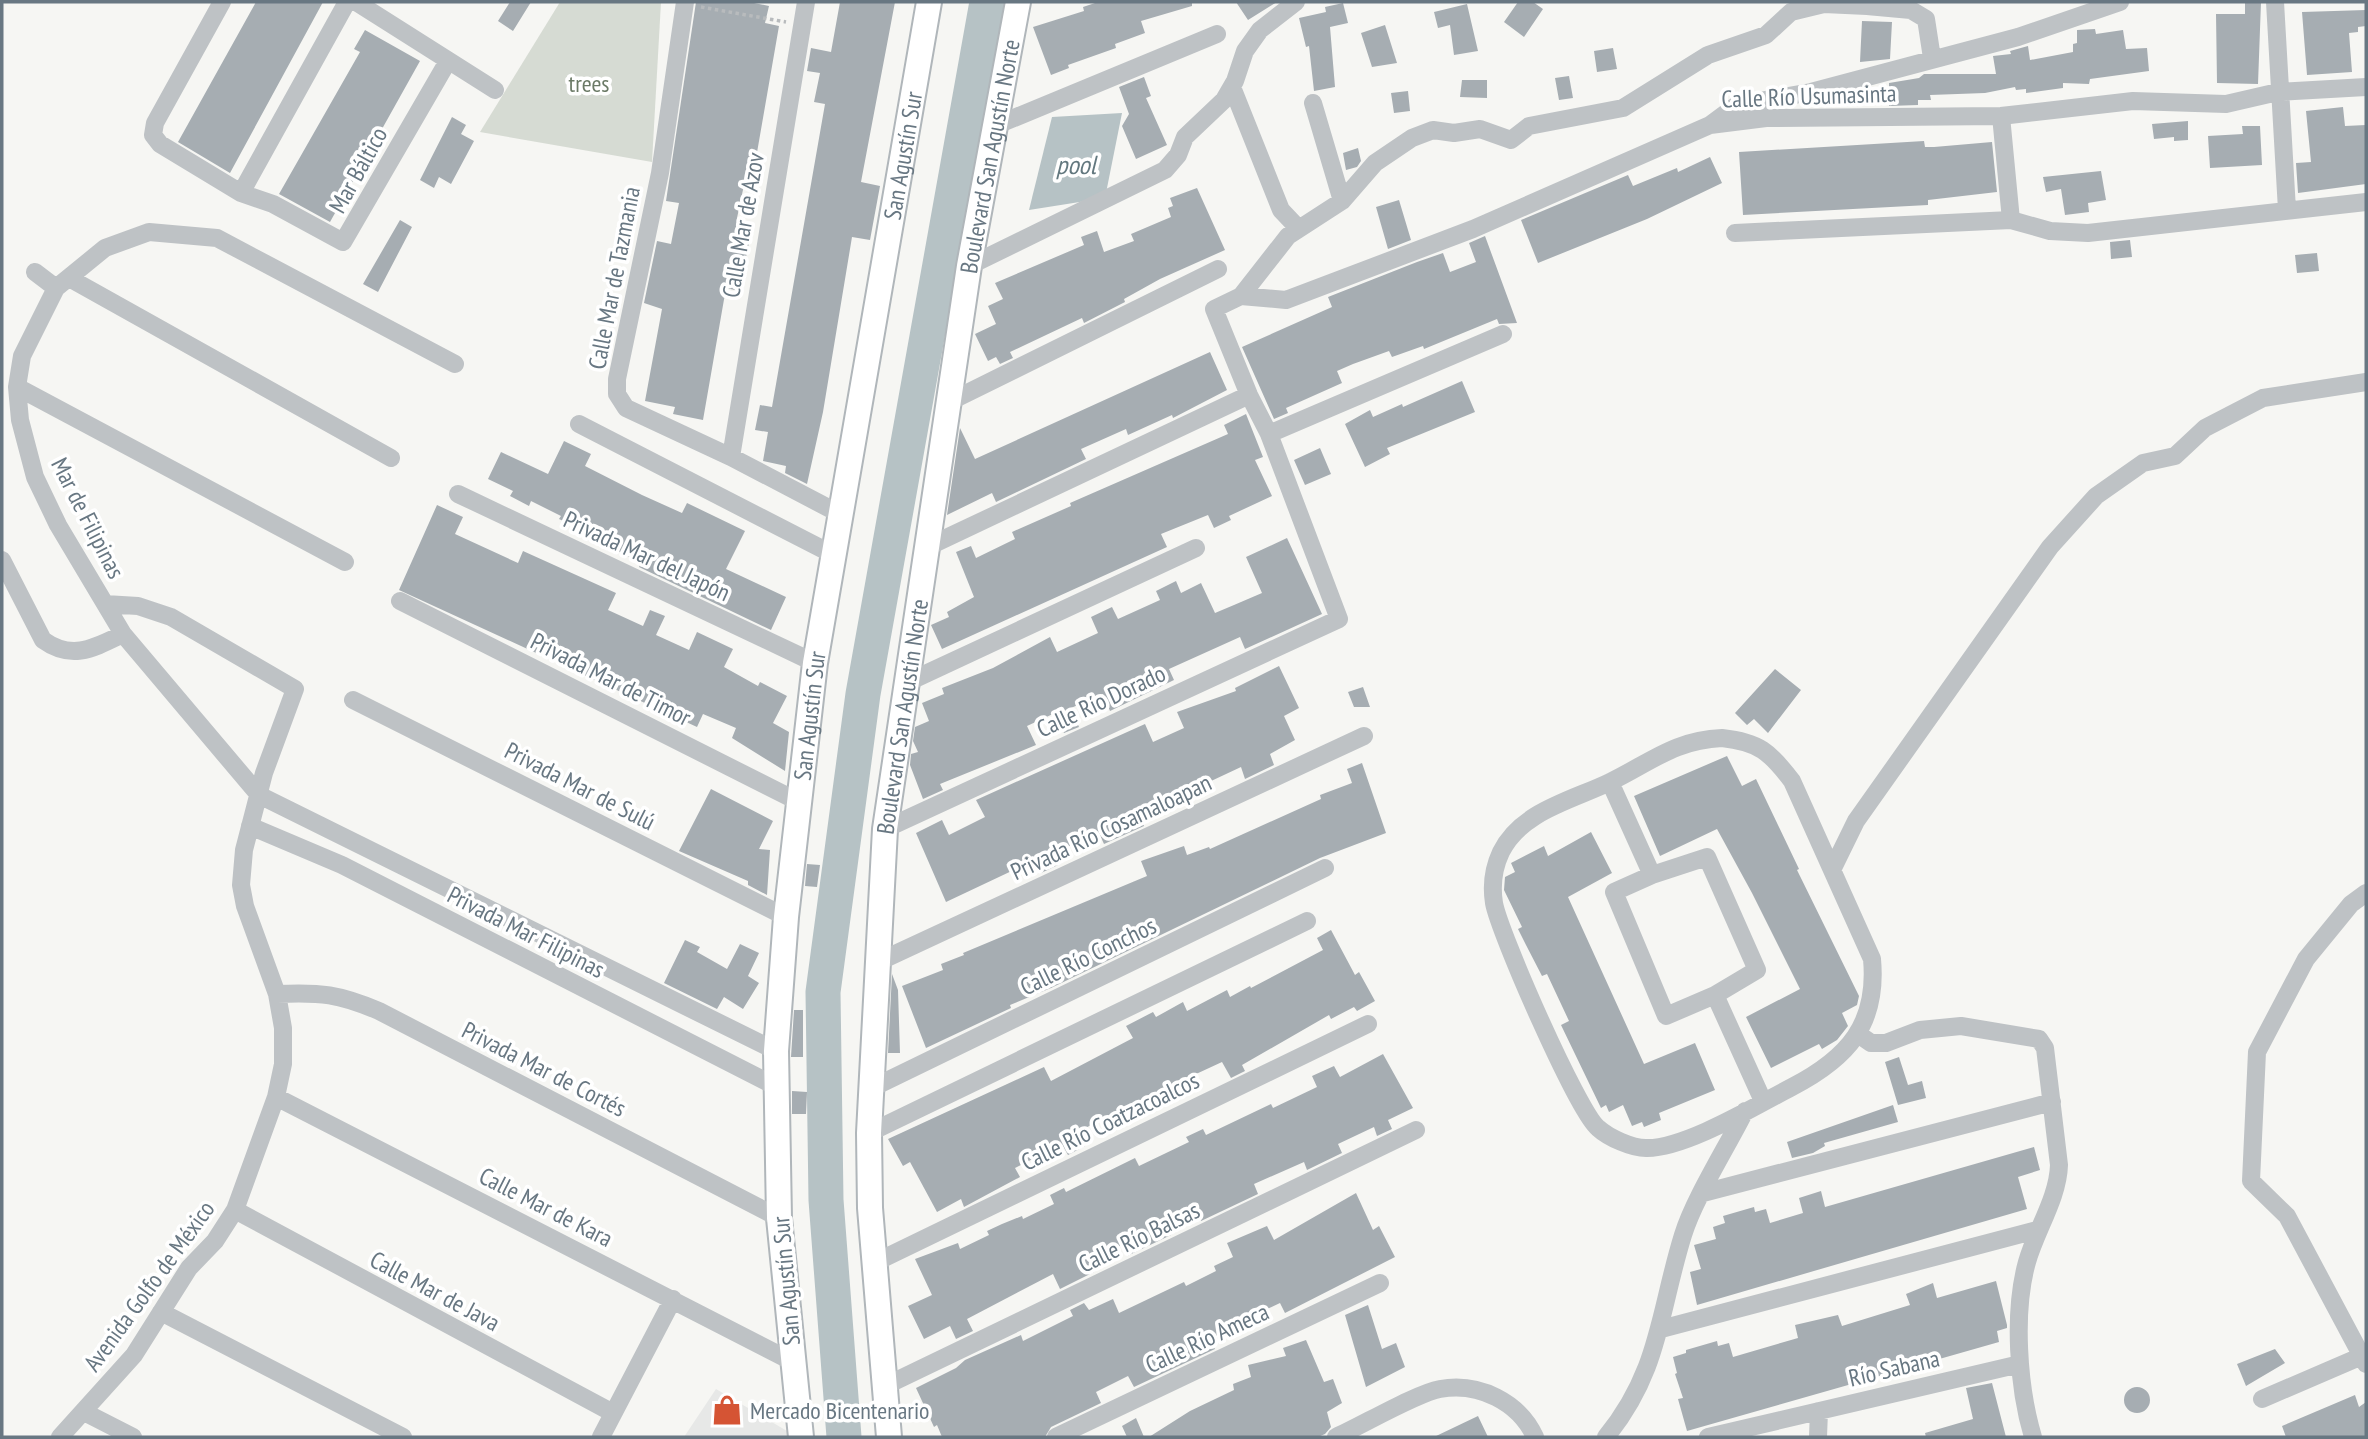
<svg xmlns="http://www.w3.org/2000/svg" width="2368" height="1439" viewBox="0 0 2368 1439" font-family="'PT Sans Narrow',sans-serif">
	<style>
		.built { fill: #e7e8e7 }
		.green { fill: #d6dbd3 }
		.water { fill: #b6c2c5 }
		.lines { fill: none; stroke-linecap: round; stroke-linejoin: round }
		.river { stroke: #b6c2c5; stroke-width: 35 }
		.building { fill: #a6adb2 }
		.secondary-casing { stroke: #b0b6ba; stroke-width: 28 }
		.path { stroke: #b8bbbd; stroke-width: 3.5; stroke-dasharray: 3.5 3.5; stroke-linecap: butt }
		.street { stroke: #bec2c5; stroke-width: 18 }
		.secondary { stroke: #fff; stroke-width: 24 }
		.labels { text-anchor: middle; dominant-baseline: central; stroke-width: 7; stroke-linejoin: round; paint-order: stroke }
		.park-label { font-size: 24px; fill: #6b7a66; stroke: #fff }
		.street-label { font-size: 24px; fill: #687782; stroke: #fff }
		.poi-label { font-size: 24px; fill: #687782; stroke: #fff; text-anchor: start }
		.water-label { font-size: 26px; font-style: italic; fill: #63787f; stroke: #fff }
	</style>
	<rect width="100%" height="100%" fill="#f6f6f3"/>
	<!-- built -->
	<path class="built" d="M716,1389l71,42 1,6h-104z"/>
	<!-- green -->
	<path class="green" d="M560,2h101l-9,160 -172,-30z"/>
	<!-- water -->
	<path class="water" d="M1122,113l-17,85 -76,12 23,-93z"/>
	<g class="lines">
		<!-- river -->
		<path class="river" d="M844,1437l-18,-237 -3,-208 40,-298 124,-692"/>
	</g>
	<!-- building -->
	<path class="building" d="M256,2h67l-93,171 -52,-31z
		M510,2h21l-18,29 -15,-10z
		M696,2h53l20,4 -4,17 14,3 -28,161 -7,-2 -7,33 -1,17 14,3 -11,53 -13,-3 -23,132 -30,-6 2,-7 -30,-6 17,-92 -18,-6 13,-62 14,3 8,-41 -13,-2z
		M840,2h55l-34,180 19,4 -10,54 -18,-3 -29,175 -16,72 -22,-11 1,-7 -23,-5 5,-29 -13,-2 5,-25 12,2 53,-303 -11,-2 6,-29 -13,-2 4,-23 20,4z
		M1098,2h94v4l-51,15 4,12 -30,11 1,4 -48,17 1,3 -18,7 -18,-48 51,-16 -1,-4z
		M1236,2h41l-29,18z
		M1518,2h15l10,7 -19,28 -20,-15z
		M2245,2h16l-3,82 -41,-1 -1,-69h29z
		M1343,3l5,20 -18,4 5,60 -21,4 -5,-45 -3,1 -7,-29 27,-6 -1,-5z
		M1467,4l11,47 -24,4 -4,-30 -12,3 -4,-16z
		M2366,10v16l-8,1v5l-9,1 3,39 -45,3 -5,-63z
		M1862,21l30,1 -2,37 -30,3z
		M1385,25l12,38 -25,4 -11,-34z
		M2095,29l1,5 27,-4 3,19 21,-1 2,23 -59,8 -1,5 -26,-1v5l-37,5v-4l-10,1 -1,-3 -30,6 -55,2 1,5h-13v5l-29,1v-23l30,-5 5,-4h72l-3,-18 18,-2 -1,-3 18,-5 2,14 43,-8v-8l4,-1v-13z
		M365,30l55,31 -90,161 -51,-28 81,-142 -6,-3z
		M1613,48l4,21 -20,3 -3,-21z
		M1569,76l4,22 -14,2 -4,-22z
		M1144,77l7,19 -5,2 21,47 -31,14 -14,-33 7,-12 -10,-27z
		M1462,80h25v18l-27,-1z
		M1408,91l2,20 -16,2 -3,-20z
		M2343,107l2,19 21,-1v59l-68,9 -2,-30 15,-1 -5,-51z
		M452,117l14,8 -5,9 13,7 -23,43 -12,-7 -5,11 -14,-8z
		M2188,121v19l-14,1v-4l-20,2 -2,-15z
		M2242,126h18l2,39 -52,3 -2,-32 35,-2z
		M1924,141l1,6h9l58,-5 5,50 -69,8v5l-185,10 -4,-63z
		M1358,148l3,13 -4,6 -11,3 -3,-17z
		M1710,157l12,26 -75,36 -109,44 -17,-43 107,-45 5,11 44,-18 1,4z
		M2101,171l5,29 -18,3 1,9 -24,3 -4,-26 -15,3 -3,-15z
		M1197,188l28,62 -65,29 -36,20 1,3 -41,21 -2,-5 -72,34 3,6 -13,6 -4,-7 -8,4 -13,-27 21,-10 -8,-18 15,-7 -8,-16 89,-38 -3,-8 16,-6 7,21 30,-11 -3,-7 40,-17 -3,-9 5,-2 -3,-8z
		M1399,200l12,40 -23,9 -12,-42z
		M400,220l12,7 -34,65 -15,-8z
		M1485,236l32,87 -18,1 -2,-5 -73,30 -1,-3 -31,11 -3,-6 -36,13 -16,7 5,12 -56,25 2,5 -14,6 -32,-72 90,-40 -4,-10 89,-35 26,-9 7,19 26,-10 -7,-19z
		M2130,240l2,17 -21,2 -1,-17z
		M2317,253l2,18 -22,2 -2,-18z
		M1210,352l17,38 -54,28 -1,-3 -44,20 -2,-6 -45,20 5,10 -90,43 -4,-9 -45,22 13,-87 15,31z
		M1462,381l13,31 -88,36 3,6 -25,13 -20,-43 25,-14 3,7 29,-13 1,3z
		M1246,414l17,43 -8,3 17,36 -43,20 2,4 -17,8 -6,-13 -47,19 6,13 -225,102 -11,-24 18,-8 -2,-5 27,-15 -18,-45 15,-6 5,12 39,-19 -3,-7 59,-26 -1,-3 158,-69 -4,-9z
		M564,441l27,13 -6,12 57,29 40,18 5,-10 58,28 -19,38 60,28 -15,33 -132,-63 2,-4 -66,-34 1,-2 -17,-8 2,-3 -30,-15 -2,5 -19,-10 3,-5 -25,-12 13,-27 47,22z
		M1320,448l11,26 -26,11 -11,-25z
		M437,505l26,12 -8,17 63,29 5,-12 93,42 -8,17 35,16 7,-16 15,6 -9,19 33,15 8,-18 36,17 -9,18 34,19 2,-4 27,14 -14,27 16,9 -4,39 -53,-33 4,-10 -33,-14 -6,13 -298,-137z
		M1287,538l35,76 -77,35 -5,-12 -71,32 5,11 -64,31 -7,-17 -32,14 8,19 -15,6 -9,-20 -28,13 9,19 -96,39 3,6 -20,9 -13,-34 1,-11 7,-2 -5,-11 2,-14 14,-6 -7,-18 22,-9 -2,-6 51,-20 57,-31 7,15 41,-19 -7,-16 21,-10 6,12 42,-19 -4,-9 20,-10 5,12 20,-10 14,30 19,-8 28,-12 -16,-36z
		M1279,666l20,42 -15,8 11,24 -25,14 4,11 -29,14 -4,-12 -32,15 3,8 -71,28 3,8 -40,18 -5,-11 -34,15 2,3 -13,7 4,7 -17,8 -6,-13 -89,42 -30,-69 26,-13 7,15 36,-18 -9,-17 169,-76 8,18 31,-14 -7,-16 59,-21 -1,-3z
		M1775,669l26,21 -33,43 -14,-14 -7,6 -12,-12z
		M1363,687l7,20h-16l-6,-15z
		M1727,756l15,30 14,-7 43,90 -2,1 62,126 -2,9 -15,8 6,13 -11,14 -15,9 -3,-5 -48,24 -25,-51 54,-28 -48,-96 -35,-64 -57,27 -26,-60z
		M1362,763l24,70 -66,25 -269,130 -41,17 1,3 -85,40 -24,-62 41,-16 -2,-6 23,-9 -1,-2 184,-77 -6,-15 43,-15 3,9 22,-8 1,2 111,-50 -1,-4 32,-12 -5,-14z
		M711,789l62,32 -14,28 11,1 -3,45 -19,-10v-4l-69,-30z
		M1591,832l21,41 -44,24 76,167 51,-21 20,47 -56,23 2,7 -17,7 -2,-5 -10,4 -9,-21 -14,7 -3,-7 -5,3 -40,-83 8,-4 -22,-47 -5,2 -16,-31 -8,-16 4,-2 -18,-37 1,-13 10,-5 -4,-9 33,-17 4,10z
		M807,864l13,1 -3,22 -12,-1z
		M1331,930l24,45 4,-3 16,29 -18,10 -3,-4 -23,12 -2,-4 -87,50 3,6 -14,7 -9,-16 -54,25 4,8 -18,10 -4,-7 -43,21 -1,-2 -28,15 7,14 -17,9 -6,-11 -47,24 5,9 -56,30 -3,-8 -24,13 -27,-50 -7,4 -15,-27 156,-72 7,14 82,-43 -7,-12 27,-14 3,5 27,-15 4,9 40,-21 3,7 20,-11 1,2 72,-38 -6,-12z
		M685,940l15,7 -3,5 30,17 13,-25 19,9 -11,23 11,7 -16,26 -19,-12 -7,12 -53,-26z
		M892,974l6,16 2,63h-12z
		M794,1010h9v47h-12z
		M1383,1054l30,54 -25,12 4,9 -15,7 -3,-9 -36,17 4,9 -35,17 -3,-8 -50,22 4,10 -57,27 -5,-10 -30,14 5,10 -44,21 -5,-11 -33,16 5,11 -34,17 -7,-15 -86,45 6,12 -17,8 -6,-13 -26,13 -16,-33 24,-11 -17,-36 43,-16 2,6 29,-14 -2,-4 15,-7 20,-8 1,3 31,-15 -4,-9 14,-7 2,4 69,-34 4,8 50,-24 -3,-5 17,-8 3,6 65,-31 2,4 44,-21 -5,-11 22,-10 6,11z
		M1899,1057l9,28 14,-4 4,17 -28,7 -13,-43z
		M792,1091l15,1 -1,22h-14z
		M1893,1105l5,17 -74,21 1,3 -12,7 -21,5 -5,-16z
		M2034,1147l6,23 -22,7 9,32 -330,96 -7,-33 11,-3 -7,-24 22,-6 -3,-12 12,-4 -2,-7 31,-9 1,5 11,-3 4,14 33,-10 -4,-15 22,-7 4,16z
		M1356,1193l17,37 6,-4 16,31 -110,56 -5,-10 -44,21 3,7 -27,12 3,6 -81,38 -6,-11 -32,16 5,11 -50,24 -6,10h-103l-5,-12 -3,2 -18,-39 40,-20 9,-8 56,-25 2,6 50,-25 -3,-6 14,-7 5,7 24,-11 6,14 65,-31 2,4 30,-15 -2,-5 19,-9 -6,-14 40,-17 7,14z
		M1996,1281l11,44v3l-10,3 2,11 -312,89 -9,-32 5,-1 -8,-24 2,-1 -4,-16 13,-4v-3l31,-9 1,5 11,-3 4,14 65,-19 -3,-13 43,-10 4,11 68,-21 -4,-11 27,-11 4,15z
		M1368,1305l14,44 14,-6 9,24 -39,20 -21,-72z
		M1306,1340l18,42 9,-3 9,24 -15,9 4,15 -6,7 -7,3h-169l41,-26 44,-21 -1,-6 18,-7 -3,-12 38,-9 -3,-8z
		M2275,1349l10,14 -39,23 -9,-22z
		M1992,1383l14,54h-80l-1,-4 48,-14 -7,-31z
		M2124 1400a13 13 0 1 1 26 0a13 13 0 1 1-26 0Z
		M2355,1395l4,12 7,-5v35h-80l-4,-11z
		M1478,1416l10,21h-54z
		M1136,1418l8,19h-17l-5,-11z"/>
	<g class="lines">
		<!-- secondary casing -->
		<g class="secondary-casing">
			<g id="secondary">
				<path id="s1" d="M801,1437l-22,-219 -3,-167 10,-134 29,-254 114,-661"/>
				<path id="s2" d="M889,1437l-19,-229 -1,-75 16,-304 84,-563 49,-264"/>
			</g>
		</g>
		<!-- path -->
		<path class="path" d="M701,7l85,15"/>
		<!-- street -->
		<path class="street" d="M222,2l-67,121 -2,12 7,9 81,49 32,11 70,38 105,-181
			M356,2l139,88
			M685,2l-25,171 -43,206v15l9,14 105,49 109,57
			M2275,2l12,208
			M1232,87l49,123 18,19
			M1313,103l29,98
			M2001,116l10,104
			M997,125l220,-91
			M1710,125l27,-20 74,-13 207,-55 102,-35
			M241,193l106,-191
			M1735,233l276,-13 39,11 38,2 278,-31
			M969,266l196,-96 13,-15 7,-18 39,-37 11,-19 10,-30 15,-21 36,-28
			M35,272l21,16
			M69,278l322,180
			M1241,296l47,-60 54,-35 33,-38 37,-25 21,-8 21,3 26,-4 31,11 18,-14 94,-18 85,-53 58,-20 25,-23 33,-8 43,2 44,4 15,9 6,39
			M455,364l-238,-126 -68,-6 -44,16 -49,40 -34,68 -5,31 3,33 15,57 23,48 65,109 136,161 517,256
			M17,387l328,175
			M951,401l267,-132
			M579,424l255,131
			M1269,434l234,-100
			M731,457l75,-455
			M458,494l357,169
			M925,548l324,-153
			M2,560l41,80c29,21 51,8 80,-6
			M400,601l399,201
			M906,683l290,-135
			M353,700l433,217
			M1722,738c37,4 48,14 70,43l80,178c6,65 -24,99 -80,128 -35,18 -107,62 -146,61 -14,0 -37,-10 -48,-20 -20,-16 -99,-196 -104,-225 -3,-19 -1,-34 7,-51 20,-41 72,-52 109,-70 41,-20 65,-42 112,-44z
			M1610,782l42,93
			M250,826l92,39 435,222
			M885,829l454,-210 -70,-185 -20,-39 -35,-86 27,-13 45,4 187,-71 237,-104 56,-7 235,-2 132,-15 93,3 52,-12 88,-5
			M1707,857l50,113 -42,25 -49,21 -52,-124 38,-17z
			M1832,870l24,-49 194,-274 46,-51 47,-33 32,-7 30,-28 58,-30 103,-16
			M2366,893l-15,11 -45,55 -49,93 -6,129 36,35 79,148
			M878,962l486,-226
			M277,994c44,-2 62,0 102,17l400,207
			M1715,995l48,106
			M1858,1034l13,9h15l34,-13 41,-4 78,13 6,9 14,117c-1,33 -23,65 -32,97 -14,50 -9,125 6,175
			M872,1088l453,-220
			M276,1097l517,265
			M869,1133l438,-212
			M1703,1193l349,-91
			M235,1210l378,203
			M874,1263l494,-239
			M161,1312l242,125
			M1661,1329l376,-99
			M883,1387l533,-257
			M2262,1399l100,-43
			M84,1412l49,25
			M60,1437l74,-82 55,-87 26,-27 20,-31 41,-113 7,-33v-36l-6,-34 -32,-88 -4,-21 3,-35 20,-77 31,-84 -124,-72 -33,-11 -33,-2
			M601,1437l72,-138
			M1056,1437l324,-154
			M1336,1437c25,-11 81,-44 104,-48 39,-7 79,13 95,48
			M1606,1437c54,-66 53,-125 77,-202 11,-36 44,-88 62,-124
			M1708,1437l312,-73
			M1818,1437l1,-26"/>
		<!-- secondary -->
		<use href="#secondary" class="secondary"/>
	</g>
	<!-- icons -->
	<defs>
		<g id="shop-bare" transform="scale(2.415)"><path d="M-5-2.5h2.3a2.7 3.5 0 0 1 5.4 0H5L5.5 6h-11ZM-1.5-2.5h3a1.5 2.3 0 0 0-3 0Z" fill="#d55434" stroke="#fff" stroke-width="2.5" paint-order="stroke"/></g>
	</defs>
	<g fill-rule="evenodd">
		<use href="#shop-bare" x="727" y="1410"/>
	</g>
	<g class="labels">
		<!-- park labels -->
		<g class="park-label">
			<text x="589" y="83">trees</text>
		</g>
		<!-- street labels -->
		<g class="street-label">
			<text transform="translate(1809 96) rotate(-2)">Calle Río Usumasinta</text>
			<text stroke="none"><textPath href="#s2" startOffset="1290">Boulevard San Agustín Norte</textPath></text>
			<text stroke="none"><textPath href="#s1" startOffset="1292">San Agustín Sur</textPath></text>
			<text transform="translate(358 170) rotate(-61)">Mar Báltico</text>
			<text transform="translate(743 225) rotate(-80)">Calle Mar de Azov</text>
			<text transform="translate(614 278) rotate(-79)">Calle Mar de Tazmania</text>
			<text transform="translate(88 518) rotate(63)">Mar de Filipinas</text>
			<text transform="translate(647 556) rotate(25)">Privada Mar del Japón</text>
			<text transform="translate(611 679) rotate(27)">Privada Mar de Timor</text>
			<text transform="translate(1101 701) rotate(-25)">Calle Río Dorado</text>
			<text stroke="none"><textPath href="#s1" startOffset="724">San Agustín Sur</textPath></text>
			<text stroke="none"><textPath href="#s2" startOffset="723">Boulevard San Agustín Norte</textPath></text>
			<text transform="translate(580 786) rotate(27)">Privada Mar de Sulú</text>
			<text transform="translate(1111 827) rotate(-25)">Privada Río Cosamaloapan</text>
			<text transform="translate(526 932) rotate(27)">Privada Mar Filipinas</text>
			<text transform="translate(1088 956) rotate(-26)">Calle Río Conchos</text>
			<text transform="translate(544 1069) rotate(27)">Privada Mar de Cortés</text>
			<text transform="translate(1110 1121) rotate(-26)">Calle Río Coatzacoalcos</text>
			<text transform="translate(546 1207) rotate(27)">Calle Mar de Kara</text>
			<text transform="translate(1139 1237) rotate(-26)">Calle Río Balsas</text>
			<text transform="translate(786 1281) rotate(-95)">San Agustín Sur</text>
			<text transform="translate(149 1286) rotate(-54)">Avenida Golfo de México</text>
			<text transform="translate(435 1291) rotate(28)">Calle Mar de Java</text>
			<text transform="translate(1207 1338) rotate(-25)">Calle Río Ameca</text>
			<text transform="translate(1894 1368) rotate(-13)">Río Sabana</text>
		</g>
		<!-- poi labels -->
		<g class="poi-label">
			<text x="750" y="1410">Mercado Bicentenario</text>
		</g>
		<!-- water labels -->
		<g class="water-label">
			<text x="1076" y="164">pool</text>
		</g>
	</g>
	<!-- border -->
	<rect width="2368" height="1439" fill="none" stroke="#687782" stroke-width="7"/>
</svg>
